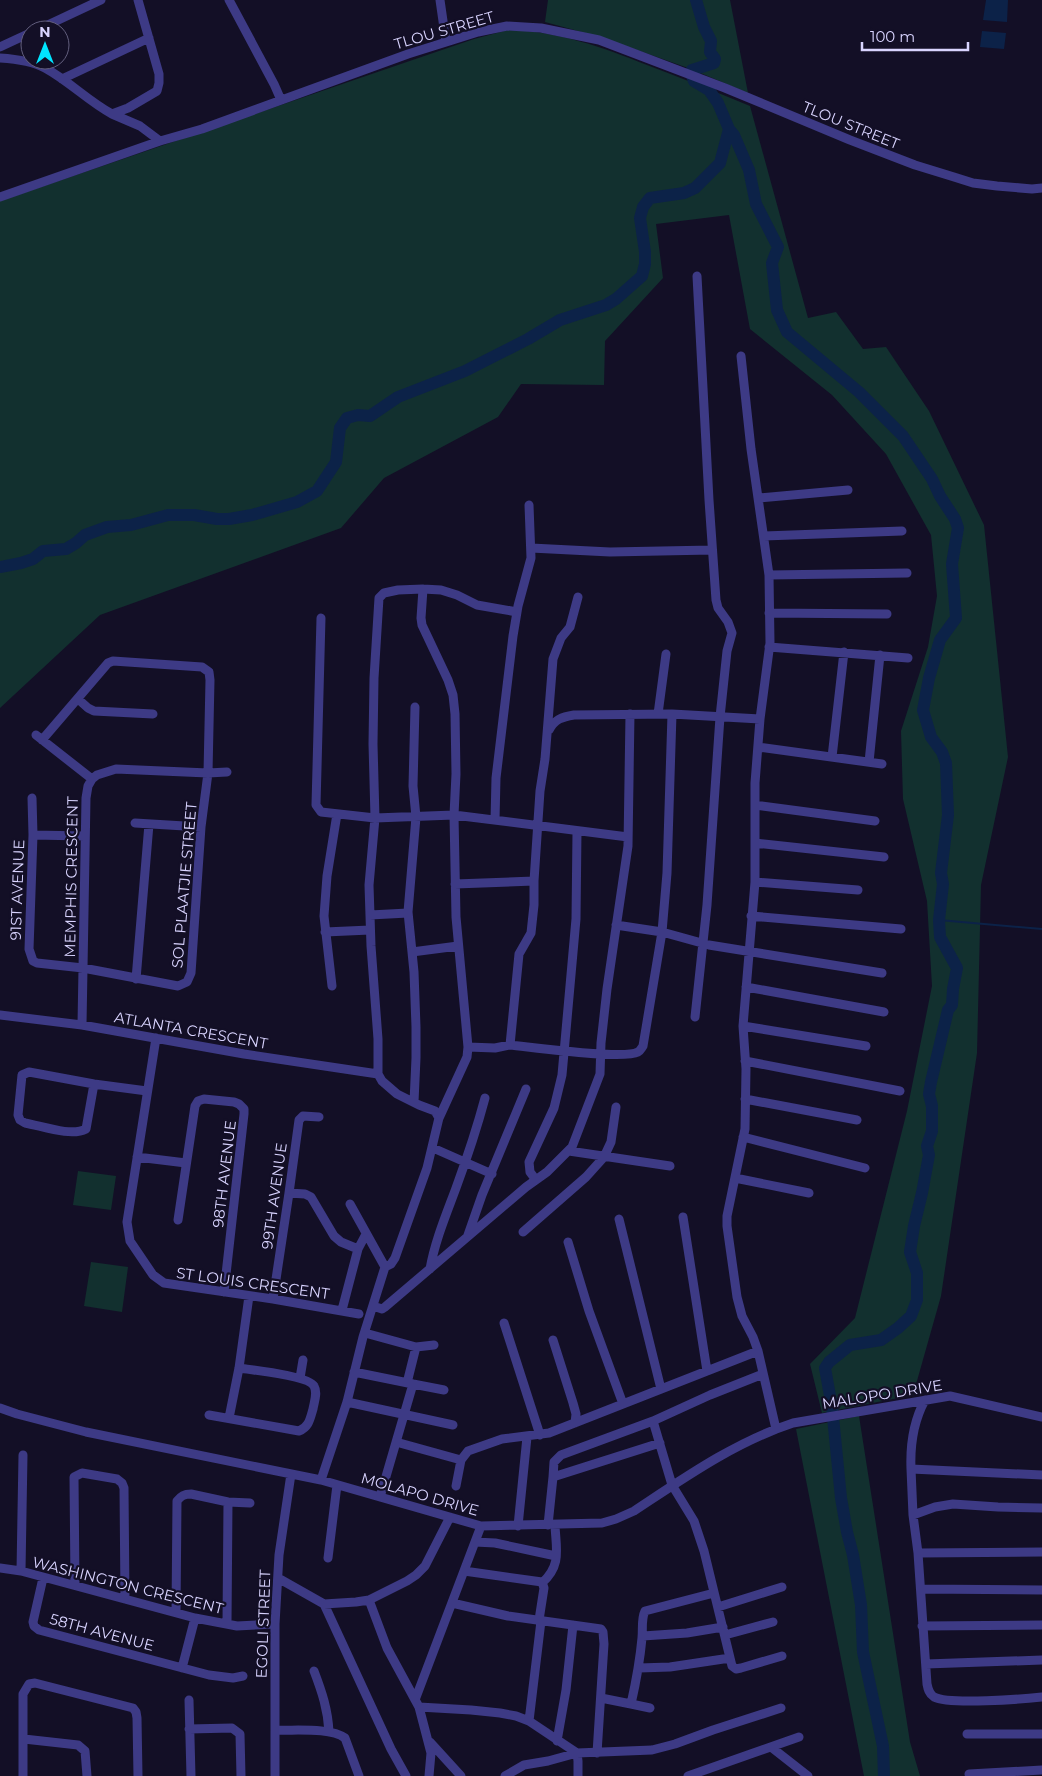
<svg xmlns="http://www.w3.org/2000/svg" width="1042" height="1776" viewBox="0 0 1042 1776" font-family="Montserrat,sans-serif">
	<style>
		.green { fill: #12302f }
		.water { fill: #0c2248 }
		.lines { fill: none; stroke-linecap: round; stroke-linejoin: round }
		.stream { stroke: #0c2248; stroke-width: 2 }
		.river { stroke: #0c2248; stroke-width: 12 }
		.minor { stroke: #3d3a85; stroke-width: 9 }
		.labels { text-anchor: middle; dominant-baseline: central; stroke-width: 4.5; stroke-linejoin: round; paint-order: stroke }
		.street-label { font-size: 15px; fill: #d9d4ff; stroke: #130f26 }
	</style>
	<rect width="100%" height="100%" fill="#130f26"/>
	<!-- green -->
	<path class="green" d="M548,0h182l18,93 -57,-24 -91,-32 -55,-15z
		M508,30c49,1 94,17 139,35 35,13 69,27 103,41l58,212 28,-6 27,37 23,-2 43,64 55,114 24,232 -27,128 -4,168 -36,243 -28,99 -91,18 -12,-49 45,-46 52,-207 25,-125 -5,-85 -24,-102 -2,-68 27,-84 9,-51 -6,-61 -45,-81 -54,-59 -82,-66 -21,-114 -73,9 7,54 -58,63 -1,44 -83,-1 -23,33 -114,61 -43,50 -241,87 -100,93v-507l474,-162z
		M78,1171l38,5 -5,34 -38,-5z
		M91,1262l37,5 -6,45 -38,-6z
		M859,1416l51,326 10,34h-56l-68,-347z"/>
	<!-- water -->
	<path class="water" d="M986,0h22l-1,22 -24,-2z
		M982,31l24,2 -2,16 -24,-2z"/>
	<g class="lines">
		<!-- stream -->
		<path class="stream" d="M939,920l103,9"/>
		<!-- river -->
		<path class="river" d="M696,0l8,27 7,14 -1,11 5,7 -1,4 -22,7v6l2,5 15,9 9,13 11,26 5,6 15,35 7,34 22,43 -6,16 5,47 10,22 72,60 44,44 29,43 8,17 15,23 3,9 -6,36 4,54 -16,22 -11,38 -6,32 8,27 11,15 4,11 2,52 -7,58 2,11 -4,36 1,17 17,31 -4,21 -1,16 -4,5 -17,72 -2,12 3,12v25l-5,15 2,9 -7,38 -8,33 -4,26 7,21v27l-6,16 -13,12 -17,12 -31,5 -21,17 -4,6 7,39 9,91 6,34 6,23 8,50 2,47 20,94 1,30
			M0,567l21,-4 12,-4 10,-8 23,-2 10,-6 9,-8 22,-8 24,-2 37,-10h26l23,4h12l23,-4 45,-13 20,-11 19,-29 4,-34 7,-10 11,-3 12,1 28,-19 67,-26 63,-32 32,-19 46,-15 10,-6 26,-23 3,-12v-12l-5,-34 3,-11 7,-9 34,-5 11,-5 25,-25 9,-34"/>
		<!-- minor -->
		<path class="minor" d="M229,0l45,84 7,16
			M440,0l6,42
			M37,30l64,-30
			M0,47l30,-14
			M0,58c15,1 32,3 45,10 24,13 43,33 67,46l16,-6 29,-17 2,-8v-9l-21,-74
			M62,79l87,-41
			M112,114l28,12 20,15
			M0,197l160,-56 42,-12 206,-75 70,-22 29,-6 34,2 58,12 126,48 125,52 65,25 39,12 19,6 24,3 35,3 10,-1
			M741,356l10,93 18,126 1,68 -10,76 -5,64v99l-12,144 3,43 -1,60 -18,87v10l10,71 5,19 11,21 5,14 18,78
			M758,498l90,-8
			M764,536l138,-5
			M531,548l79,4 102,-2
			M769,575l138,-2
			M423,589l-2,29 1,7 26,55 5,15 2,19 1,60 -2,41 2,102 12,130 -1,10 -28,61
			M769,613l118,1
			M321,618l-5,187 5,7 54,6 79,-3 174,22
			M769,647l139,11
			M78,699l10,9 6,3 59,3
			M658,714l8,-60
			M549,730c6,-11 13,-13 25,-15l98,-1 88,5
			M36,735l56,44
			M758,747l124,17
			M832,757l12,-105
			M869,762l11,-107
			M32,798l1,37 -4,114 4,12 4,2 46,5 95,18 9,-4 4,-9 10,-146 7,-54 2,-93 -1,-8 -7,-5 -89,-6 -5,2 -66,77
			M755,805l120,16
			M495,820l1,-42 17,-142 5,-30 13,-48 -2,-53
			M135,823l66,4
			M33,835l52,1
			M755,843l129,14
			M755,882l103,8
			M455,884l79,-3
			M370,915l38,-2
			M751,916l150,13
			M616,925l46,7 47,13 173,28
			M325,932l45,-2
			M412,952l46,-6
			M136,979l13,-155
			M332,986l-8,-70 3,-40 10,-62
			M746,987l138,25
			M0,1015l82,10 162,29 134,20
			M695,1017l12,-112 13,-188 7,-66 5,-18 -4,-11 -10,-14 -2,-8 -7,-100 -12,-224
			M82,1025l4,-227 2,-12 4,-7 5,-4 19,-6 92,4 19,-1
			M743,1026l123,20
			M156,1038l-29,184 3,19 23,34 11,8 109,16 86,15
			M510,1045l9,-91 12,-21 3,-28v-24l6,-90 5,-32 8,-100 8,-21 9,-11 8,-30
			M468,1047l27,1 15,-3c21,2 113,15 128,7 2,-1 3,-3 5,-6l19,-114 5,-59 5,-159
			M745,1061l155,30
			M94,1084l-8,45c-15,8 -44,-3 -61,-6l-5,-3 -2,-5 4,-40 7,-3 65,12 53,7
			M745,1099l112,21
			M414,1102l2,-44v-31l-2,-55 -6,-60 8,-95 -3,-31 2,-79
			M743,1137l122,31
			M433,1148l59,26
			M569,1151l101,15
			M137,1157l49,6
			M735,1178l74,15
			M536,1180l-6,-8 -1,-10 25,-54 8,-33 14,-156 1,-88
			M289,1193l16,1 6,3 23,39 7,6 17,7
			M350,1204l35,63
			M683,1217l24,154
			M619,1219l42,170
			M178,1220l17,-114 3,-5 6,-2 30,3 5,2 5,5v5l-20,178
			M523,1232l63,-55 18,-20 7,-15 5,-35
			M468,1235l14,-40 44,-106
			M568,1242l21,69 34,93
			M430,1269c5,-28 16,-54 26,-81 11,-30 21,-60 29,-90
			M273,1299l16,-106 10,-73 4,-4 16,1
			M373,1306l9,3 3,-2 141,-120 21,-15 25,-25 28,-73 1,-31 6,-54 21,-143 2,-132
			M342,1310l16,-61 8,-15
			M504,1323l36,112
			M365,1333l51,14 18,-2
			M553,1340l20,63 3,11 -1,9
			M354,1372l59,12 -33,113
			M763,1374l-53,21 -57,26 19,64 22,36 10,30 28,115 4,3 5,-1 41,-12
			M300,1378l3,-18
			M407,1383l9,-36
			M413,1384l31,6
			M347,1402l106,23
			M0,1408l17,6 69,18 235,48 160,46 121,-3 14,-4 18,-8c50,-33 101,-69 159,-88l157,-27 92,21
			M209,1415l90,16c10,-4 11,-12 14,-22 1,-7 5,-16 1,-23 -5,-10 -62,-16 -75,-18
			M229,1418l10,-50 10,-72
			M396,1442l65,18 -5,26
			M461,1460l7,-9 34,-12 47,-6 209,-82
			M911,1469c-1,-25 2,-47 14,-69
			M553,1477l1,-15 7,-7 92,-34
			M321,1480l26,-78 16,-65 22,-70 6,-3 4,-6 32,-90 11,-46 1,-4 -4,-7 -16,-6 -22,-11 -15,-13 -4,-7v-35l-7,-93 -2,-61 6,-67 -2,-74 1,-66 5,-80 5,-5 14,-3 25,-1 18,1 16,5 20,10 40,7
			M913,1515l22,-8 18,-3 45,3 44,1
			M548,1525l5,-48 107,-34
			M518,1526l9,-89
			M475,1542l20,1 61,13
			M1042,1552l-124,1 9,131c1,5 2,10 7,13 15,8 89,2 108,0
			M918,1553l-5,-38 -2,-46 131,6
			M328,1558l9,-73
			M0,1568l21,3 174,47 42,8 38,-2
			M21,1571l2,-116
			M464,1571l78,11 2,6 -5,32
			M43,1578l-10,44 1,4 5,4 170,45 24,3 10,-2
			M278,1578l46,26 67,145 15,27
			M542,1583c20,-18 14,-34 13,-58
			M75,1585l-1,-108 8,-4 35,6 5,4 2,5 1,111
			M921,1589l121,1
			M369,1600l18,48 32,59 12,46 -2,23
			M452,1603l56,13 93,13 2,3 1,12 -7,109
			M324,1604l32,-2 13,-2 38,-19 9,-6 9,-9 25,-49
			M718,1607l64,-20
			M176,1612l1,-111c4,-5 7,-7 14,-7l37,8 22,1
			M227,1624l1,-122
			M922,1626l120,-1
			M725,1635l48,-13
			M643,1636l44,-3 36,-6
			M926,1664l116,-4
			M182,1668l13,-50
			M639,1668l31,-1 60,-9
			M314,1671c8,21 14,39 15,61
			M601,1698l30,6c5,-22 9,-44 11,-66 1,-9 -1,-19 3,-27l69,-18
			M189,1700l2,76
			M415,1700l66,-174
			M631,1704l19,4
			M419,1707l52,3 29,3 16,3 13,5 48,32 1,8v15
			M529,1721l12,-100
			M189,1729l43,-1 8,6 1,42
			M275,1730c19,1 55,-3 70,8l14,38
			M967,1734h75
			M24,1739l54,6 7,6 2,25
			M557,1741l9,-51 7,-65
			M430,1742l31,34
			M771,1747l37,29
			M969,1774l73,-4
			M23,1776v-82l6,-10 6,-1 98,25 3,4 1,6 1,58
			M275,1776v-152l4,-69 12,-81
			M505,1776l19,-11 24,-4 29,-8 75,-3 23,-6 38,-14 68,-22
			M688,1776l111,-39"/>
	</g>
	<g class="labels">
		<!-- street labels -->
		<g class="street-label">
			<text transform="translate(444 30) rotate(-16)">TLOU STREET</text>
			<text transform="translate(851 125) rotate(22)">TLOU STREET</text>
			<text transform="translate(71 877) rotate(-89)">MEMPHIS CRESCENT</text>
			<text transform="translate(184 885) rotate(-85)">SOL PLAATJIE STREET</text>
			<text transform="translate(17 890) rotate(-88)">91ST AVENUE</text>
			<text transform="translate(191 1030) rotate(10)">ATLANTA CRESCENT</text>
			<text transform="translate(224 1174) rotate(-83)">98TH AVENUE</text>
			<text transform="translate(274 1196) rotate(-82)">99TH AVENUE</text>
			<text transform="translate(253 1283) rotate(8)">ST LOUIS CRESCENT</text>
			<text transform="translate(882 1394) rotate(-9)">MALOPO DRIVE</text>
			<text transform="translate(420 1494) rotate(16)">MOLAPO DRIVE</text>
			<text transform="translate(128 1585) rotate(14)">WASHINGTON CRESCENT</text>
			<text transform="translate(263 1624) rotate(-88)">EGOLI STREET</text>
			<text transform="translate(102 1632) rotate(15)">58TH AVENUE</text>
		</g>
	</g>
	<!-- north arrow -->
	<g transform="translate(45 45)"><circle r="24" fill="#130f26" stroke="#625e7d"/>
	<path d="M0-4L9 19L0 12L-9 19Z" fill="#00e5ff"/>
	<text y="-8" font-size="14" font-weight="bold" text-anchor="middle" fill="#d9d4ff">N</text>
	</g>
	<!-- scale -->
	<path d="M862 42v8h106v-8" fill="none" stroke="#d9d4ff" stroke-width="2.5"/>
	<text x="870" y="42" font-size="15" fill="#d9d4ff" stroke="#130f26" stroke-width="4" paint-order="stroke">100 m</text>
</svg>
